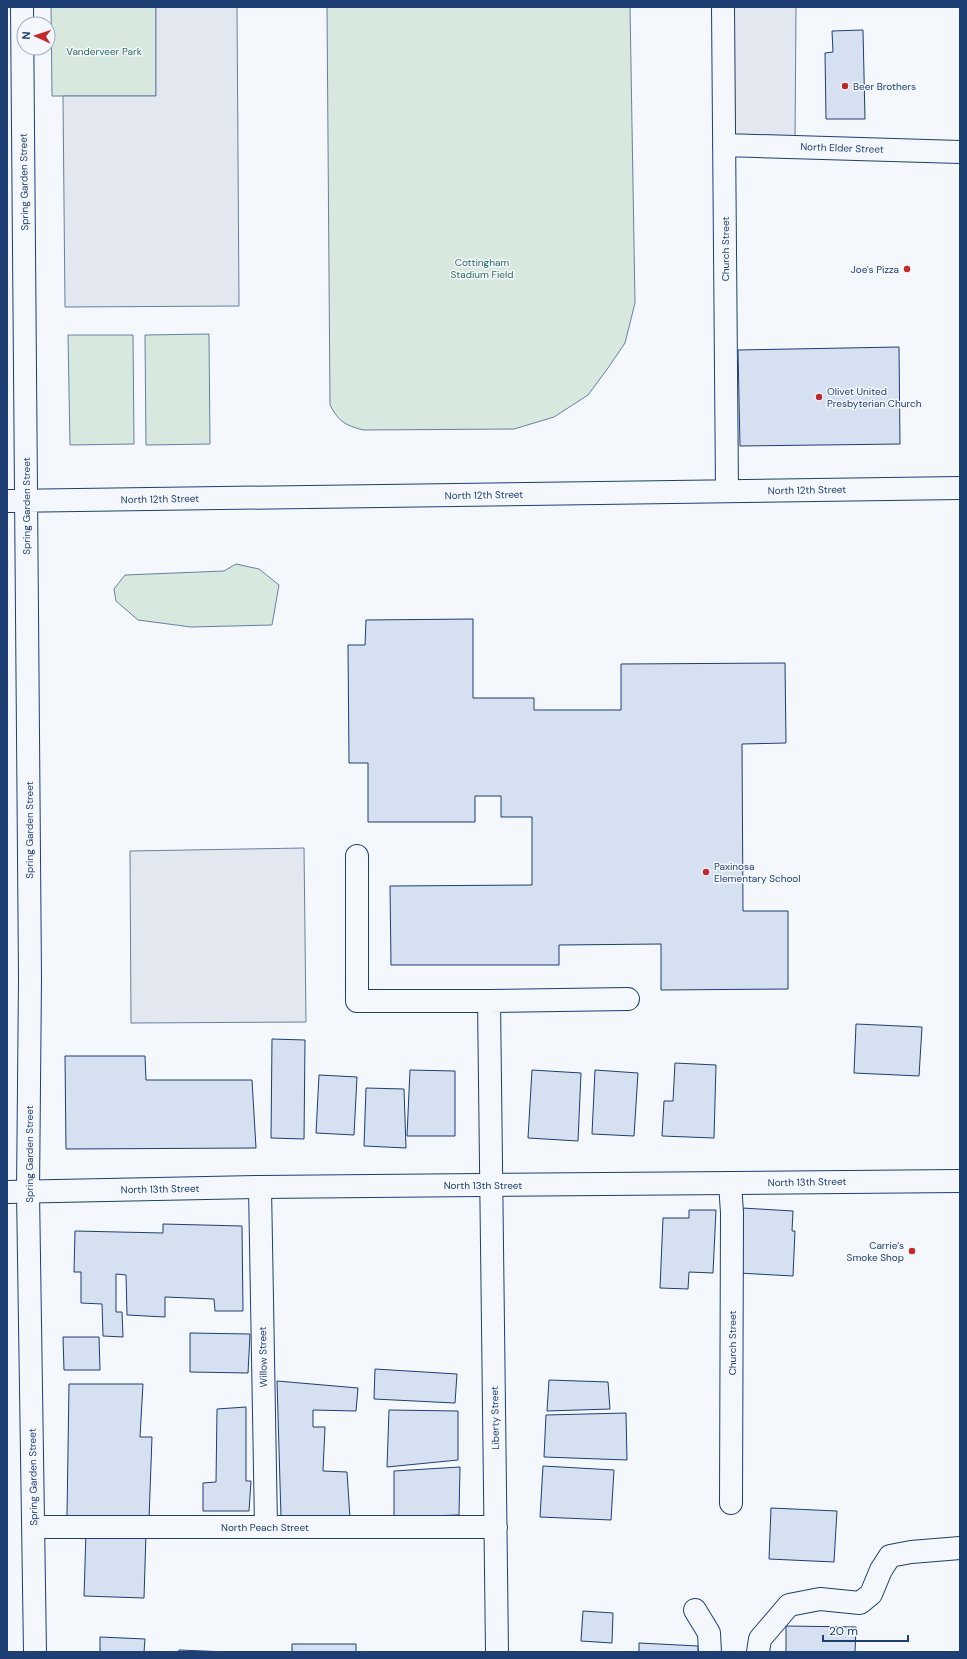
<svg xmlns="http://www.w3.org/2000/svg" width="967" height="1659" viewBox="0 0 967 1659" font-family="'DM Sans',sans-serif">
	<style>
		.green { fill: #d7e8df; stroke: #687fa3 }
		.parking { fill: #e3e8f0; stroke: #687fa3 }
		.building { fill: #d5e0f0; stroke: #1d3f73 }
		.lines { fill: none; stroke-linecap: round; stroke-linejoin: round }
		.minor-casing { stroke: #1d3f73; stroke-width: 24 }
		.major-casing { stroke: #1d3f73; stroke-width: 24 }
		.minor { stroke: #f4f7fb; stroke-width: 22 }
		.major { stroke: #f4f7fb; stroke-width: 22 }
		.poi-dot { fill: #c62828; stroke: #f4f7fb; stroke-width: 1.5 }
		.labels { text-anchor: middle; dominant-baseline: central; stroke-width: 3; stroke-linejoin: round; paint-order: stroke }
		.park-label { font-size: 10px; fill: #2c6c60; stroke: #f4f7fb }
		.poi-label { font-size: 10px; fill: #1d3f73; stroke: #f4f7fb; text-anchor: start }
		.street-label { font-size: 10px; fill: #1d3f73; stroke: #f4f7fb }
	</style>
	<rect width="100%" height="100%" fill="#f4f7fb"/>
	<!-- green -->
	<path class="green" d="M51,7h105v89h-104z
		M327,7h303l5,296 -10,40 -17,25 -20,27 -34,22 -40,12 -151,1c-18,-5 -24,-8 -33,-25z
		M209,334l1,110 -64,1 -1,-110z
		M68,335h65l1,109 -64,1z
		M236,564l23,5 20,16 -7,40 -81,2 -53,-7 -22,-19 -2,-12 11,-14 99,-4z"/>
	<!-- parking -->
	<path class="parking" d="M156,7h81l2,299 -174,1 -2,-211h93z
		M728,7h68l-1,135 -66,-1z
		M304,848l2,174 -175,1 -1,-172z"/>
	<!-- building -->
	<path class="building" d="M863,30l2,89h-39l-1,-66 8,-1 -1,-21z
		M899,347l1,97 -160,2 -2,-96z
		M473,619v79h61v12h87v-46l164,-1 1,80 -44,1 1,167h45v78l-127,1v-46l-102,1v20h-168l-1,-79 142,-1v-68h-31v-21h-26v26h-107v-59h-19l-1,-118h17l1,-25z
		M856,1024l66,3 -3,49 -65,-3z
		M272,1039l33,1 -1,99 -33,-1z
		M65,1056h80l1,24h106l4,68 -190,1z
		M675,1063l41,2 -2,73 -52,-2 2,-35h9z
		M410,1070l45,1v65h-48z
		M532,1070l49,3 -3,68 -50,-3z
		M595,1070l43,3 -4,63 -42,-2z
		M319,1075l38,2 -3,58 -38,-2z
		M366,1088l38,1 2,59 -42,-2z
		M742,1208l51,3 -1,20h3l-2,45 -55,-3z
		M689,1210h27l-3,63 -24,-1 -1,17 -28,-1 3,-70h26z
		M163,1224l79,2 1,85h-28l-1,-12 -49,-2v20l-38,-2 -1,-40 -10,-1v38h6l1,25 -20,-1 -1,-32 -21,-1v-31h-7l1,-41 88,2z
		M190,1333l60,1 -2,39 -58,-1z
		M63,1337h36l1,33h-36z
		M375,1369l82,5 -2,29 -81,-4z
		M549,1380l59,2 2,27 -63,2z
		M277,1381l81,7 -2,23 -43,-1v17h12l-2,44 24,1 3,46 -69,-1z
		M69,1384h74l-3,53h12l-3,82 -82,-3z
		M246,1407v74h5l-2,30h-46v-28l13,-1 1,-73z
		M389,1410l69,1v49l-71,7z
		M626,1413l1,47 -83,-3 2,-42z
		M543,1466l71,4 -3,50 -71,-3z
		M460,1467l-1,48 -65,2v-46z
		M771,1508l66,3 -3,51 -65,-3z
		M86,1532l60,1 -2,65 -60,-2z
		M583,1611l30,2 -1,30 -31,-2z
		M786,1626l70,1 -1,25h-69z
		M100,1637l45,2 -1,13h-44z
		M639,1643l59,3v6h-59z
		M292,1644h64v8h-64z
		M179,1650l49,2h-49z"/>
	<g class="lines">
		<!-- minor casing -->
		<g class="minor-casing">
			<path id="minor" d="M22,7l8,971 -2,214 7,460
				M723,7l4,484
				M724,145l236,7
				M7,501l953,-13
				M357,856v145h132
				M730,1183l2,30 -1,290
				M260,1187l6,340
				M34,1527h462
				M695,1610l14,23 1,19
				M497,1652l-8,-651 139,-2
				M758,1652l2,-13 29,-34 31,-6 40,4 11,-9 10,-24 9,-14 21,-4 49,-4"/>
		</g>
		<!-- major casing -->
		<g class="major-casing">
			<path id="major" d="M7,1192l253,-5 700,-6"/>
		</g>
		<!-- minor -->
		<use href="#minor" class="minor"/>
		<!-- major -->
		<use href="#major" class="major"/>
	</g>
	<!-- markers -->
	<g class="poi-dot">
		<circle cx="845" cy="86" r="4"/>
		<circle cx="907" cy="269" r="4"/>
		<circle cx="819" cy="397" r="4"/>
		<circle cx="706" cy="872" r="4"/>
		<circle cx="912" cy="1251" r="4"/>
	</g>
	<g class="labels">
		<!-- park labels -->
		<g class="park-label">
			<text x="104" y="51">Vanderveer Park</text>
			<text x="482" y="262">Cottingham<tspan x="482" dy="12">Stadium Field</tspan></text>
		</g>
		<!-- poi labels -->
		<g class="poi-label">
			<text x="853" y="86">Beer Brothers</text>
			<text x="899" y="269" text-anchor="end">Joe's Pizza</text>
			<text x="827" y="391">Olivet United<tspan x="827" dy="12">Presbyterian Church</tspan></text>
			<text x="714" y="866">Paxinosa<tspan x="714" dy="12">Elementary School</tspan></text>
			<text x="904" y="1245" text-anchor="end">Carrie’s<tspan x="904" dy="12">Smoke Shop</tspan></text>
		</g>
		<!-- street labels -->
		<g class="street-label">
			<text transform="translate(842 148) rotate(2)">North Elder Street</text>
			<text transform="translate(24 182) rotate(-91)">Spring Garden Street</text>
			<text transform="translate(725 249) rotate(-90)">Church Street</text>
			<text transform="translate(807 490) rotate(-1)">North 12th Street</text>
			<text transform="translate(484 495) rotate(-1)">North 12th Street</text>
			<text transform="translate(160 499) rotate(-1)">North 12th Street</text>
			<text transform="translate(26 506) rotate(-90)">Spring Garden Street</text>
			<text transform="translate(29 830) rotate(-90)">Spring Garden Street</text>
			<text transform="translate(29 1154) rotate(-90)">Spring Garden Street</text>
			<text transform="translate(807 1182) rotate(-1)">North 13th Street</text>
			<text x="483" y="1185">North 13th Street</text>
			<text transform="translate(160 1189) rotate(-1)">North 13th Street</text>
			<text transform="translate(732 1343) rotate(-90)">Church Street</text>
			<text transform="translate(263 1357) rotate(-91)">Willow Street</text>
			<text transform="translate(495 1418) rotate(-91)">Liberty Street</text>
			<text transform="translate(33 1477) rotate(-91)">Spring Garden Street</text>
			<text x="265" y="1527">North Peach Street</text>
		</g>
	</g>
	<!-- border -->
	<rect width="967" height="1659" fill="none" stroke="#1d3f73" stroke-width="16"/>
	<!-- north arrow -->
	<g transform="translate(36 36) rotate(273)"><circle r="19" fill="#f4f7fb" stroke="#9eadc5"/>
	<path d="M0-3L7 15L0 10L-7 15Z" fill="#c62828"/>
	<text y="-6" font-size="11" font-weight="bold" text-anchor="middle" fill="#1d3f73">N</text>
	</g>
	<!-- scale -->
	<path d="M823 1635v6h85v-6" fill="none" stroke="#1d3f73" stroke-width="2"/>
	<text x="829" y="1635" font-size="12" fill="#1d3f73" stroke="#f4f7fb" stroke-width="3" paint-order="stroke">20 m</text>
</svg>
